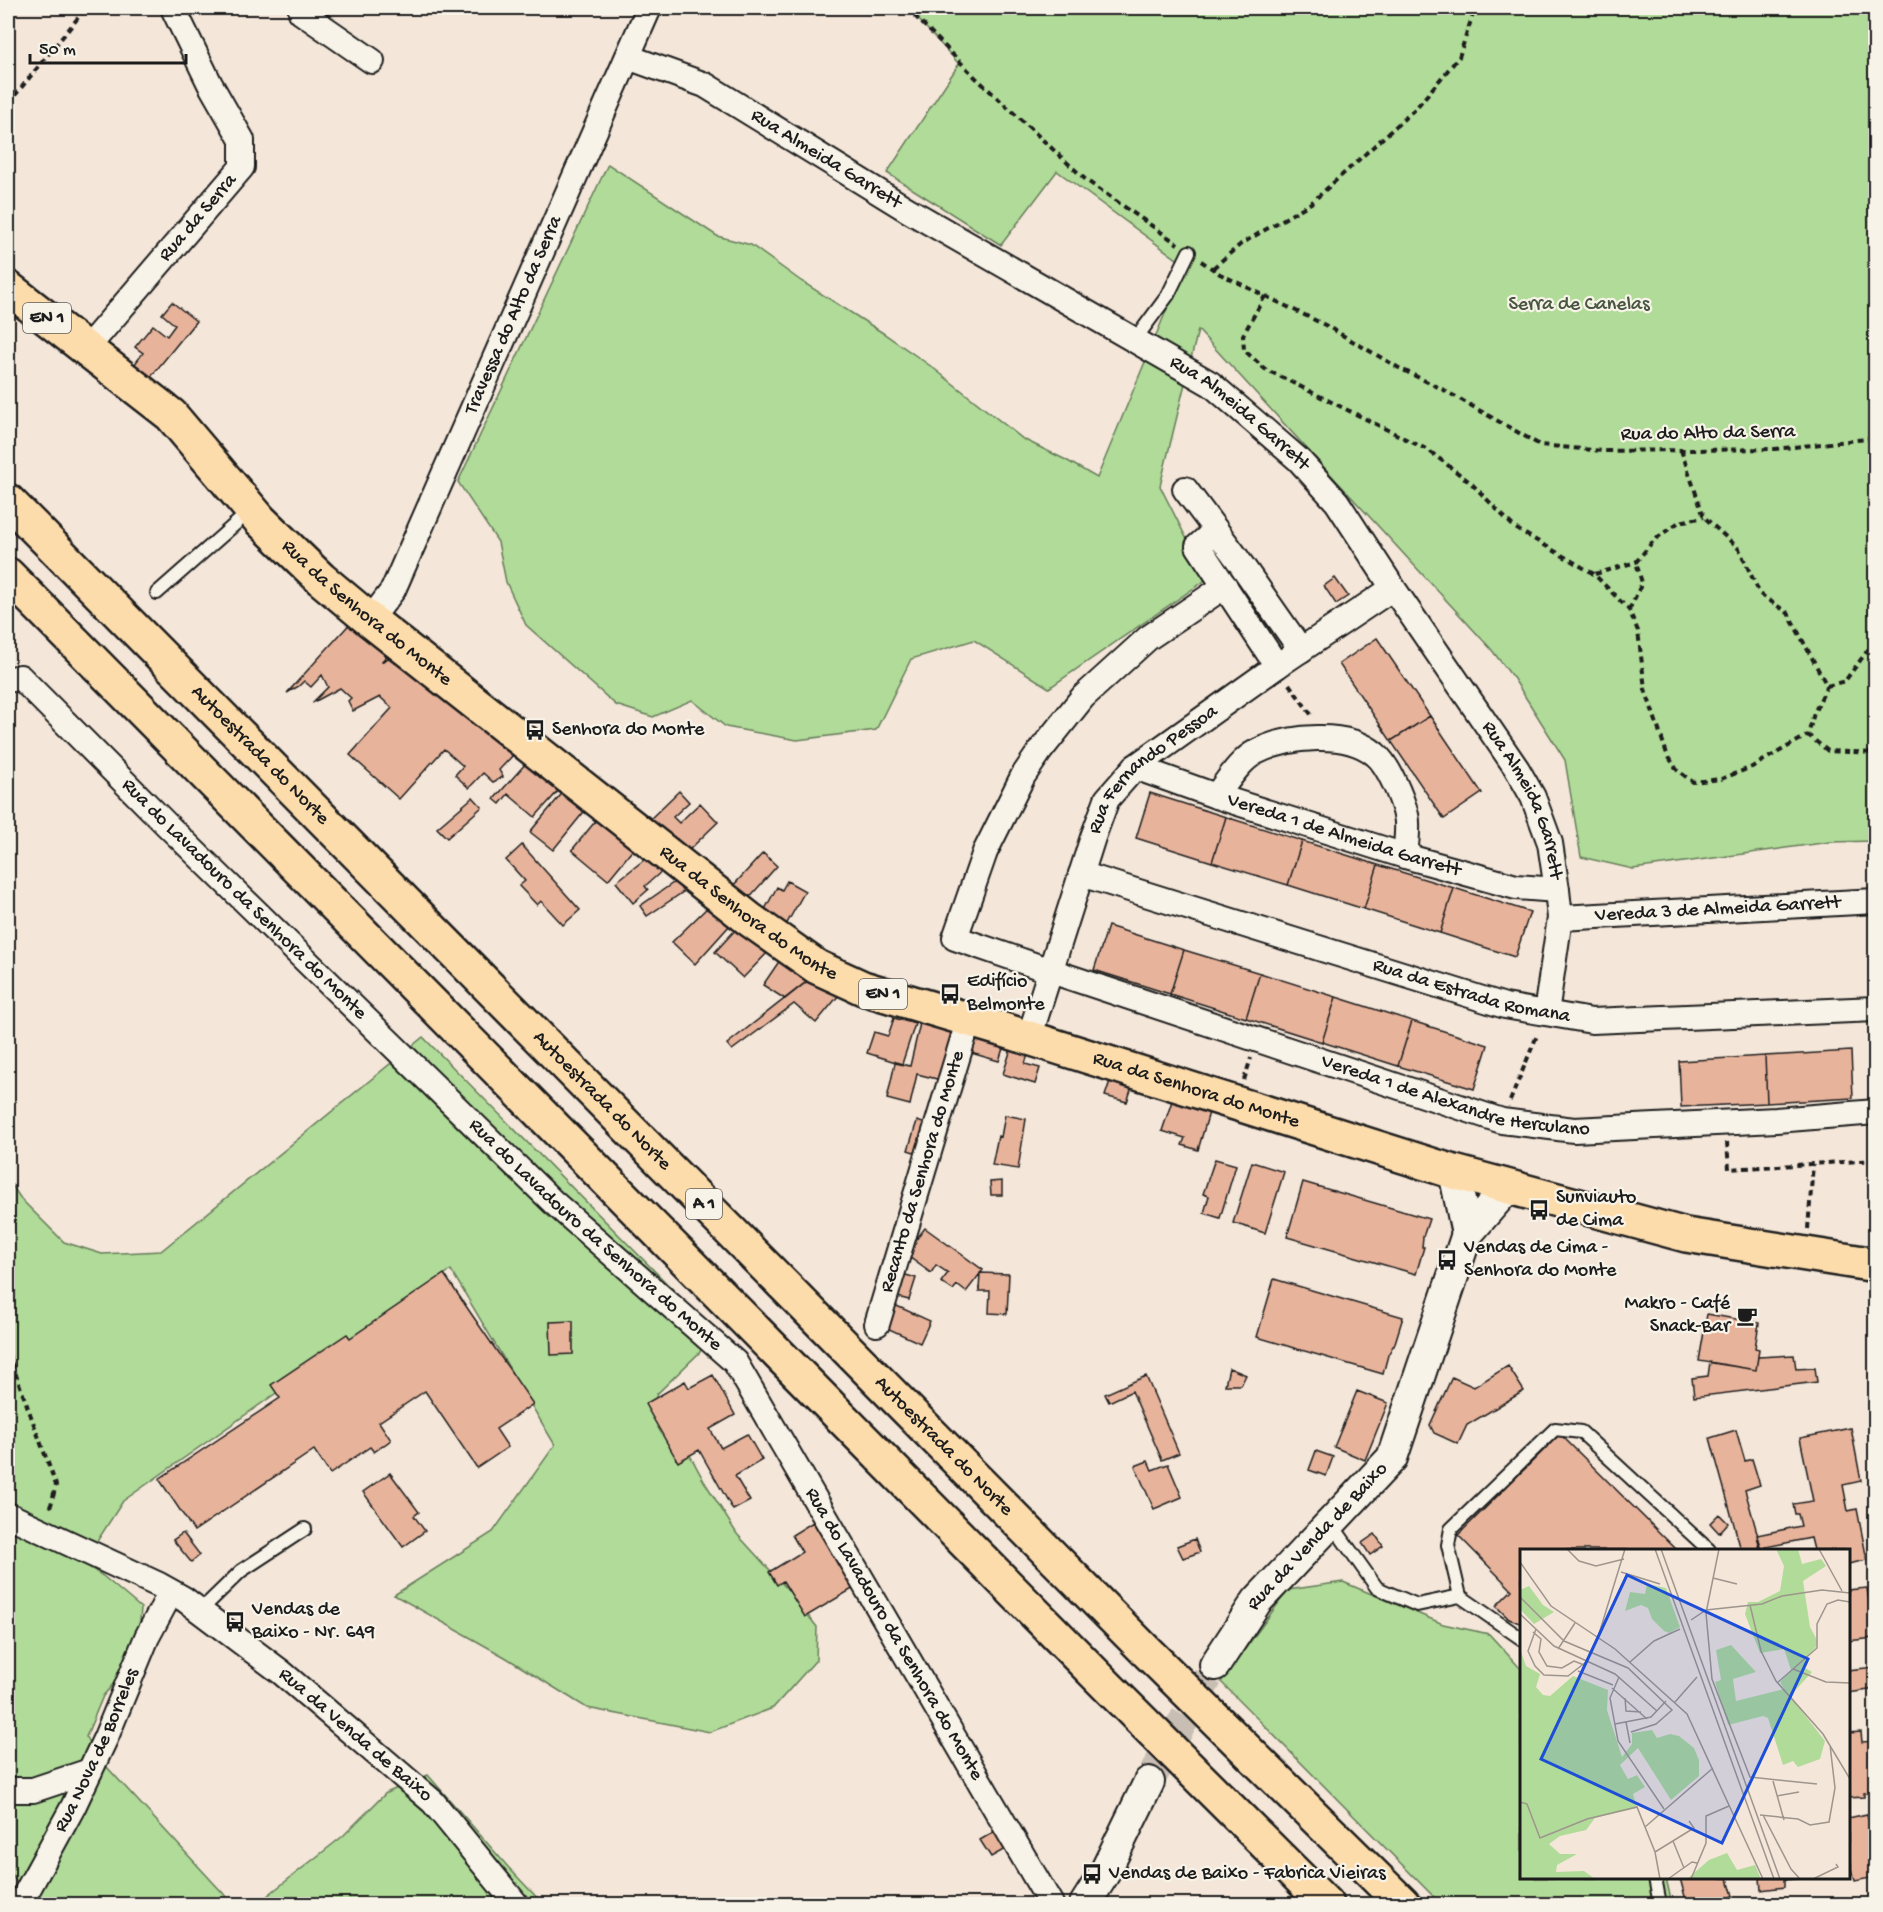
<svg xmlns="http://www.w3.org/2000/svg" width="1883" height="1912" viewBox="0 0 1883 1912" font-family="'Gochi Hand',sans-serif">
	<style>
		.green { fill: #b0db98; stroke: #667c5a; stroke-width: 1.5 }
		.building { fill: #e8b39b; stroke: #1c1c1c; stroke-width: 1.5 }
		.lines { fill: none; stroke-linecap: round; stroke-linejoin: round }
		.tertiary-tunnel { stroke: #c9beb3; stroke-width: 30; stroke-dasharray: 30 15; stroke-linecap: butt }
		.service-casing { stroke: #1c1c1c; stroke-width: 16 }
		.minor-casing { stroke: #1c1c1c; stroke-width: 28 }
		.tertiary-casing { stroke: #1c1c1c; stroke-width: 34 }
		.primary-casing { stroke: #1c1c1c; stroke-width: 38 }
		.motorway-casing { stroke: #1c1c1c; stroke-width: 38 }
		.path { stroke: #1c1c1c; stroke-width: 4; stroke-dasharray: 6 4.5; stroke-linecap: butt }
		.service { stroke: #f7f3e8; stroke-width: 12 }
		.minor { stroke: #f7f3e8; stroke-width: 24 }
		.tertiary { stroke: #f7f3e8; stroke-width: 30 }
		.primary { stroke: #fddcac; stroke-width: 33 }
		.motorway { stroke: #fddcac; stroke-width: 33 }
		.labels { text-anchor: middle; dominant-baseline: central; stroke-width: 4.5; stroke-linejoin: round; paint-order: stroke }
		.shield { fill: #f7f3e8; stroke: #5e5c59; stroke-width: 1.5 }
		.shield-label { font-size: 18px; font-weight: bold; fill: #1c1c1c }
		.street-label { font-size: 20px; fill: #1c1c1c; stroke: #f7f3e8 }
		.park-label { font-size: 20px; fill: #485541; stroke: #f7f3e8 }
		.poi-label { font-size: 20px; fill: #1c1c1c; stroke: #f7f3e8; text-anchor: start }
		.inset-road { fill: none; stroke: #9e958d; stroke-width: 1.5 }
		.view { fill: #1d4ed8; fill-opacity: 0.15; stroke: #1d4ed8; stroke-width: 3 }
		.inset-edge { fill: none; stroke: #1c1c1c; stroke-width: 3 }
	</style>
	<rect width="100%" height="100%" fill="#f4e6d9"/>
	<filter id="ink" filterUnits="userSpaceOnUse"><feTurbulence type="fractalNoise" baseFrequency=".0167" numOctaves="2"/><feDisplacementMap in="SourceGraphic" scale="12" xChannelSelector="R" yChannelSelector="G"/><feConvolveMatrix kernelMatrix="1 2 1 2 8 2 1 2 1" color-interpolation-filters="sRGB"/></filter>
	<g filter="url(#ink)">
		<!-- green -->
		<path class="green" d="M908,8h967v833l-45,1 -197,27 -52,-12 -16,-97 -51,-81 -23,-30 -293,-319 -38,156 47,93 -158,109 -75,-48 -63,19 -35,71 -79,10 -71,-13 -34,-27 -39,17 -37,-12 -90,-80 -20,-43 -8,-40 -40,-60 150,-318 109,72 34,9 50,36 82,52 49,34 91,72 43,21 31,18 88,-213 -128,-94 -56,74 -114,-72 72,-109z
			M423,1037l288,291 -11,24 -43,42 47,87 33,53 52,57 28,36 -1,33 -43,48 -63,24 -123,-24 -82,-51 -111,-62 99,-63 62,-87 -104,-175 -328,231 -40,62 20,13 38,32 -4,48 -34,40 -17,41 8,16 139,151h-205l-20,-37v-329l2,-7 -2,-2v-350l13,20 43,43 38,12 59,-3z
			M1343,1582l100,42 46,10 32,35 1,209h144l6,26h-231l-220,-222 67,-92z
			M428,1775l80,92 35,37h-286l86,-68 43,-43z"/>
		<!-- building -->
		<path class="building" d="M172,302l24,19 -46,57 -16,-13 9,-12 -8,-6 18,-22 14,11 8,-11 -13,-11z
			M1335,578l13,18 -12,8 -12,-18z
			M355,618l36,33 -10,11 20,-11 113,103 -15,16 4,7 -10,5 -10,-9 -14,15 -14,-13 8,-9 -19,-17 -45,50 -49,-44 42,-47 -12,-11 -27,14 -5,-10 3,-3 -11,-10 -28,15 16,-16 -6,-12 -11,12 -7,-6 -5,5 -12,7z
			M1377,638l53,78 -39,25 -52,-77z
			M1430,716l52,77 -38,26 -53,-78z
			M528,761l32,28 -25,28 -27,-23 -8,10 -6,-5z
			M565,790l22,18 -34,42 -23,-18z
			M679,791l10,11 -16,15 6,6 21,-20 18,19 -30,29 -11,-12 -7,6 -22,-24z
			M1150,793l76,24 -14,45 -76,-24z
			M473,797l9,10 -35,31 -10,-10z
			M1226,817l76,24 -14,44 -76,-23z
			M598,818l37,29 -27,33 -36,-30z
			M1302,841l76,24 -14,44 -76,-24z
			M522,845l58,65 -17,15 -22,-24 -4,4 -18,-19 6,-5 -19,-21z
			M763,853l14,13 -30,34 -15,-13z
			M649,856l13,15 -17,15 3,4 -15,13 -17,-21z
			M1378,865l76,23 -14,45 -76,-24z
			M676,881l7,11 -36,24 -7,-10z
			M787,881l18,10 -19,34 -23,-12 14,-26 5,3z
			M1454,888l76,24 -15,45 -75,-24z
			M709,906l21,19 -35,39 -23,-22z
			M1108,926l76,24 -14,44 -76,-24z
			M738,927l29,26 -24,25 -28,-26z
			M1184,950l76,23 -14,45 -76,-24z
			M780,960l30,19 -25,20 -22,-14z
			M1260,973l76,24 -14,45 -76,-24z
			M810,979l29,16 -23,28 -22,-19 -62,46 -5,-6z
			M1336,997l76,24 -14,45 -76,-24z
			M894,1018l21,6 -13,40 -35,-11 7,-21 14,4z
			M921,1019l36,8 -12,54 -28,-7 -7,31 -23,-6 8,-36 15,3z
			M1412,1021l76,24 -14,44 -76,-23z
			M976,1037l28,8 -5,16 -28,-8z
			M1012,1046l17,5 -4,13 15,4 -5,16 -32,-10z
			M1851,1051l2,47 -86,5 -2,-47z
			M1765,1056l2,47 -86,4 -2,-46z
			M1111,1078l22,6 -6,18 -22,-6z
			M1173,1098l37,11 -12,41 -16,-5 3,-7 -23,-7z
			M1005,1115l21,4 -8,50 -26,-4 6,-29 3,1z
			M917,1121l15,5 -9,29 -15,-5z
			M1215,1159l21,6 -16,53 -16,-5 5,-17 -6,-2z
			M1252,1162l32,10 -19,61 -32,-10z
			M1002,1181v14h-11l-1,-13z
			M1303,1182l126,37 -6,18 -1,10h2l-8,27 -129,-37z
			M925,1228l58,42 -17,22 -9,-7 -4,5 -12,-8 7,-9 -12,-8 -5,8 -26,-19z
			M896,1272l20,6 -7,22 -19,-5z
			M980,1273l29,1 -2,40 -18,-1 1,-22h-11z
			M444,1274l89,130 -37,25 12,18 -31,21 -52,-77 -46,31 12,18 -17,12 -4,-5 -40,27 -16,-24 -120,81 -35,-52 121,-81 -9,-13 76,-51 3,4z
			M1274,1279l129,38 -9,29h-1l-5,9 -5,19 -126,-37z
			M888,1302l42,19 -10,22 -42,-19z
			M1707,1314l52,9 -4,25 4,1 -3,21 -57,-9z
			M573,1321v33l-22,1 -1,-33z
			M1794,1355l2,14 19,-1 2,14 -123,15 -2,-19 16,-2 2,-14 46,8 2,-13z
			M1508,1366l16,25 -57,34 -9,19 -24,-11 -4,-8 22,-48 22,10z
			M1229,1368l17,7 -5,10h-16z
			M713,1375l22,40 -25,14 11,19 26,-14 15,26 -27,16 15,25 -17,9 -34,-60 -21,12 -33,-58 40,-23 4,7z
			M1146,1376l33,77 -17,7 -30,-69 -23,11 -4,-8z
			M1357,1391l31,12 -23,57 -31,-13z
			M1851,1428l10,53 -18,4 5,26 9,-2 10,51 -19,4v-14h-34l-3,-12 -45,9 1,3h-7l-3,-15 44,-9 -3,-12h-3l-2,-10 20,-3 -13,-63z
			M1736,1430l9,31 7,-2 8,26 -15,5 17,60h-21l-31,-112z
			M1560,1434l117,116h-155v74l-13,-5 -13,-13 16,-16 -54,-55z
			M1316,1451l17,6 -7,19 -17,-6z
			M1148,1461l4,9 16,-6 14,33 -28,12 -19,-43z
			M390,1473l29,39 -5,4 11,15 -22,16 -40,-55z
			M1719,1514l9,9 -9,10 -9,-10z
			M813,1522l41,66 -49,29 -22,-36 -6,4 -8,-13 33,-20 -10,-17z
			M183,1533l17,22 -9,7 -18,-22z
			M1375,1534l8,12 -13,9 -8,-12z
			M1195,1539l5,13 -17,6 -6,-12z
			M1867,1588l7,50 -26,3v-51z
			M1875,1667l1,22 -28,4v-23z
			M1861,1732l1,10 14,-1v51l-12,1v4l-16,1v-65z
			M1867,1814l2,8 7,-2v57l-21,4 -7,-30v-33z
			M997,1830l10,18 -16,9 -11,-17z
			M1680,1878h48l5,18 -30,8h-16z
			M1760,1878h44l-20,2v7l-23,3z"/>
		<g class="lines">
			<!-- tertiary-tunnel -->
			<path class="tertiary-tunnel" d="M1149,1782l66,-117"/>
			<!-- service casing -->
			<g class="service-casing">
				<path id="service" d="M1134,341l34,-46 21,-43
					M157,593l93,-82
					M1331,1523l46,65 40,17 43,-9 62,43
					M1460,1596l-12,-51 3,-16 104,-100 26,3 128,118
					M200,1611l41,-40 64,-42
					M1655,1878l5,26"/>
			</g>
			<!-- minor casing -->
			<g class="minor-casing">
				<g id="minor">
					<path d="M304,8l-3,4 71,49"/>
					<path id="s1" d="M628,57l77,28 203,125 303,174 88,76 38,42 56,86 124,181 16,28 17,46 7,47 3,28 -14,95"/>
					<path id="s2" d="M87,348l155,-181v-27l-32,-56 -37,-76"/>
					<path d="M1185,489l51,68 65,93"/>
					<path d="M1216,530l-18,16 79,120"/>
					<path id="s3" d="M1225,586l-77,52 -65,59 -43,54 -17,25 -38,76 -30,86 96,33 451,150 72,9 202,-10 100,-8"/>
					<path id="s4" d="M370,620l23,-30 256,-582"/>
					<path id="s5" d="M8,680l12,-3 147,148 386,377 182,160 316,542"/>
					<path id="s6" d="M1135,767l81,29 189,60 111,31 41,3"/>
					<path d="M1216,796c11,-14 24,-36 40,-44 31,-16 91,-22 119,2 13,10 27,44 31,61 3,12 0,28 -1,41"/>
					<path id="s7" d="M1081,874l424,132 87,15 284,-12"/>
					<path id="s8" d="M1560,918l316,-17"/>
					<path id="s9" d="M1029,1038l64,-201 14,-38 28,-32 142,-101 116,-78"/>
					<path id="s10" d="M877,1324l92,-305"/>
					<path id="s11" d="M8,1515l151,70 25,14 97,73 152,130 83,102"/>
					<path d="M8,1790h25l57,-19"/>
					<path id="s12" d="M20,1904l53,-97 33,-70 41,-100 24,-45"/>
				</g>
			</g>
			<!-- tertiary casing -->
			<g class="tertiary-casing">
				<g id="tertiary">
					<path d="M1454,1172l13,62"/>
					<path id="s13" d="M1215,1665l42,-64 135,-143 75,-224 42,-48"/>
					<path d="M1085,1904l19,-30 45,-92"/>
				</g>
			</g>
			<!-- primary casing -->
			<g class="primary-casing">
				<g id="primary">
					<path id="s14" d="M8,288l163,127 89,105 61,59 49,41 379,299 68,48 46,21 144,43 447,141 232,63 190,30"/>
				</g>
			</g>
			<!-- motorway casing -->
			<g class="motorway-casing">
				<g id="motorway">
					<path id="s15" d="M8,501l1136,1148 259,255"/>
					<path d="M8,575l1101,1113 217,216"/>
				</g>
			</g>
			<!-- path -->
			<path class="path" d="M907,8l69,70 110,102 92,64
				M8,104l78,-96
				M1201,261l19,13 105,51 74,43 43,21 98,56 63,6 172,-2 101,-11
				M1213,268l28,-24 70,-41 105,-95 43,-51 16,-49
				M1265,296l-22,39 1,15 21,19 163,81 43,33 44,45 79,46 35,36 9,21 7,58 22,65 10,16 16,12 28,-3 31,-12 56,-32
				M1681,450l23,67 35,32 21,45 28,19 39,73 -13,27 -6,22 20,16 48,2
				M1595,574l41,-12 18,-22 25,-18 25,-5
				M1629,610l13,-27 -6,-21
				M1289,684l24,33
				M1827,686l18,-5 31,-42
				M1244,1080l7,-22
				M1510,1101l28,-68
				M1727,1142l2,27 147,-9
				M1808,1229l5,-65
				M8,1353l48,132 -5,20 -4,4"/>
			<!-- service -->
			<use href="#service" class="service"/>
			<!-- minor -->
			<use href="#minor" class="minor"/>
			<!-- tertiary -->
			<use href="#tertiary" class="tertiary"/>
			<!-- primary -->
			<use href="#primary" class="primary"/>
			<!-- motorway -->
			<use href="#motorway" class="motorway"/>
		</g>
	</g>
	<!-- icons -->
	<defs>
		<g id="bus-bare" transform="scale(1.62)"><path d="M-5-6H5V4H4V6H2V4H-2V6H-4V4H-5ZM-3.5-4V0h7V-4ZM-3.5 1.2v1.5H-2V1.2ZM2 1.2v1.5H3.5V1.2Z" fill="#1c1c1c" stroke="#f7f3e8" stroke-width="2.5" paint-order="stroke"/></g>
		<g id="cafe-bare" transform="scale(1.62)"><path d="M-5.5-4.5H6V0H3Q3 3.5 0 3.5H-2.5Q-5.5 3.5-5.5 0ZM3-3.2v2h1.7v-2ZM-6 4.5H4V6H-6Z" fill="#1c1c1c" stroke="#f7f3e8" stroke-width="2.5" paint-order="stroke"/></g>
	</defs>
	<g fill-rule="evenodd">
		<use href="#bus-bare" x="535" y="730"/>
		<use href="#bus-bare" x="950" y="994"/>
		<use href="#bus-bare" x="1539" y="1210"/>
		<use href="#bus-bare" x="1447" y="1260"/>
		<use href="#cafe-bare" x="1747" y="1316"/>
		<use href="#bus-bare" x="235" y="1622"/>
		<use href="#bus-bare" x="1092" y="1874"/>
	</g>
	<g class="labels">
		<!-- shield labels -->
		<g class="shield">
			<rect x="23" y="303" width="48" height="30" rx="4.5"/>
			<rect x="859" y="979" width="48" height="30" rx="4.5"/>
			<rect x="686" y="1189" width="36" height="30" rx="4.5"/>
		</g>
		<g class="shield-label">
			<text x="47" y="318">EN 1</text>
			<text x="883" y="994">EN 1</text>
			<text x="704" y="1204">A 1</text>
		</g>
		<!-- street labels -->
		<g class="street-label">
			<text stroke="none"><textPath href="#s1" startOffset="224">Rua Almeida Garrett</textPath></text>
			<text stroke="none"><textPath href="#s2" startOffset="171">Rua da Serra</textPath></text>
			<text stroke="none"><textPath href="#s4" startOffset="338">Travessa do Alto da Serra</textPath></text>
			<text stroke="none"><textPath href="#s1" startOffset="710">Rua Almeida Garrett</textPath></text>
			<text transform="translate(1708 434) rotate(-1)">Rua do Alto da Serra</text>
			<text stroke="none"><textPath href="#s14" startOffset="486">Rua da Senhora do Monte</textPath></text>
			<text stroke="none"><textPath href="#s15" startOffset="358">Autoestrada do Norte</textPath></text>
			<text stroke="none"><textPath href="#s9" startOffset="304">Rua Fernando Pessoa</textPath></text>
			<text stroke="none"><textPath href="#s1" startOffset="1196">Rua Almeida Garrett</textPath></text>
			<text stroke="none"><textPath href="#s6" startOffset="220">Vereda 1 de Almeida Garrett</textPath></text>
			<text stroke="none"><textPath href="#s5" startOffset="328">Rua do Lavadouro da Senhora do Monte</textPath></text>
			<text stroke="none"><textPath href="#s8" startOffset="158">Vereda 3 de Almeida Garrett</textPath></text>
			<text stroke="none"><textPath href="#s14" startOffset="972">Rua da Senhora do Monte</textPath></text>
			<text stroke="none"><textPath href="#s7" startOffset="408">Rua da Estrada Romana</textPath></text>
			<text stroke="none"><textPath href="#s14" startOffset="1458">Rua da Senhora do Monte</textPath></text>
			<text stroke="none"><textPath href="#s3" startOffset="982">Vereda 1 de Alexandre Herculano</textPath></text>
			<text stroke="none"><textPath href="#s15" startOffset="844">Autoestrada do Norte</textPath></text>
			<text stroke="none"><textPath href="#s10" startOffset="159">Recanto da Senhora do Monte</textPath></text>
			<text stroke="none"><textPath href="#s5" startOffset="814">Rua do Lavadouro da Senhora do Monte</textPath></text>
			<text stroke="none"><textPath href="#s15" startOffset="1330">Autoestrada do Norte</textPath></text>
			<text stroke="none"><textPath href="#s13" startOffset="165">Rua da Venda de Baixo</textPath></text>
			<text stroke="none"><textPath href="#s5" startOffset="1318">Rua do Lavadouro da Senhora do Monte</textPath></text>
			<text stroke="none"><textPath href="#s11" startOffset="414">Rua da Venda de Baixo</textPath></text>
			<text stroke="none"><textPath href="#s12" startOffset="172">Rua Nova de Borreles</textPath></text>
		</g>
		<!-- park labels -->
		<g class="park-label">
			<text x="1579" y="305">Serra de Canelas</text>
		</g>
		<!-- poi labels -->
		<g class="poi-label">
			<text x="552" y="730">Senhora do Monte</text>
			<text x="967" y="982">Edifício<tspan x="967" dy="23">Belmonte</tspan></text>
			<text x="1556" y="1198">Sunviauto<tspan x="1556" dy="23">de Cima</tspan></text>
			<text x="1464" y="1248">Vendas de Cima -<tspan x="1464" dy="23">Senhora do Monte</tspan></text>
			<text x="1730" y="1304" text-anchor="end">Makro - Café<tspan x="1730" dy="23">Snack-Bar</tspan></text>
			<text x="252" y="1610">Vendas de<tspan x="252" dy="23">Baixo - Nr. 649</tspan></text>
			<text x="1109" y="1874">Vendas de Baixo - Fabrica Vieiras</text>
		</g>
	</g>
	<!-- overview -->
	<g transform="translate(1520 1549)">
		<rect width="330" height="330" fill="#f4e6d9"/>
		<path d="M256,0h22l4,15 19,-5 5,7 -23,15 7,46 7,13 -1,7 -11,12v9l7,4 -22,24 35,45 -5,18 -22,8 -5,-6 -10,4 -15,-47 -5,-2 -35,9 -13,-43 6,-2 -5,-30 15,-5 25,27 -23,7 3,22 48,-12 -4,-7 11,-12 -7,-21 -24,4 -15,-39 3,-12h10l22,-11 4,-25zM127,35l19,4 14,39 -11,6 -5,-2 -12,-12 -4,-11 -7,-3 -16,6 5,-19 15,2zM9,37l14,19 11,7 -20,12 -14,-15v-19zM0,100l6,17 14,8 -4,13 7,8 7,1 23,-20 35,14 -1,20 15,47 10,-13v-11l20,-3 5,8 13,-4 9,2 15,12 5,12v16l-28,24 -33,-52 -18,17 8,14 9,-4 8,12 -12,7 4,14 -42,10 -9,12 -26,6 -11,8 11,10h17l-20,11 -1,7 28,-1 11,8h-75zM207,304l10,17 18,-5 6,14h-74l22,-19z" fill="#b0db98"/>
		<path class="inset-road" d="M47,0l12,12 17,5 28,-7M135,0l119,330M141,0l119,330M199,0l-13,64 6,66 38,98 67,7M299,0l23,42M0,13l31,44 64,43 72,65 76,165M101,23l39,12M193,29l24,6M0,48l44,44 64,27 44,42 -16,14 -25,8M230,56l11,46 15,30 47,53 27,45M0,65l34,32 61,28 42,37M171,71l15,-10 56,-6 20,-8 40,-6 28,3M16,80l-8,22 7,15 9,9 24,1 18,-14M13,83l8,7 -2,13 8,14 15,2 12,-7 10,4M78,88l27,-88M38,100l17,-26M110,113l24,-21 26,-12M273,120l33,13 24,1M58,122l35,14M99,128l-9,21 8,43 46,68M257,134l40,-35v-24l10,-20 11,-4 12,2M92,139l35,31M105,149l1,13 15,1M155,153l22,-25M106,173l4,21M95,175l36,-7 15,-16M253,232l11,39M257,247l22,-4M0,253l7,2 13,34 47,-19 50,-12 18,45 5,27M240,266l38,4 12,6 19,-3 6,-34 -5,-43M243,266l28,54 9,10M125,278l68,-59M153,292l11,27M135,303l39,-24 -5,-7M148,330l24,-17 5,1M171,330l15,-36v-27l23,-10M293,330l25,-12 -2,-3"/>
		<path class="view" d="M107,26l181,84 -86,184 -181,-84z"/>
		<rect width="330" height="330" class="inset-edge"/>
	</g>
	<!-- margin -->
	<rect width="1883" height="1912" fill="none" stroke="#f7f3e8" stroke-width="30"/>
	<rect x="15" y="15" width="1853" height="1882" fill="none" stroke="#1c1c1c" stroke-width="2" filter="url(#ink)"/>
	<!-- scale -->
	<path d="M30 54v9h156v-9" fill="none" stroke="#1c1c1c" stroke-width="3"/>
	<text x="39" y="54" font-size="18" fill="#1c1c1c" stroke="#f7f3e8" stroke-width="4.5" paint-order="stroke">50 m</text>
</svg>
